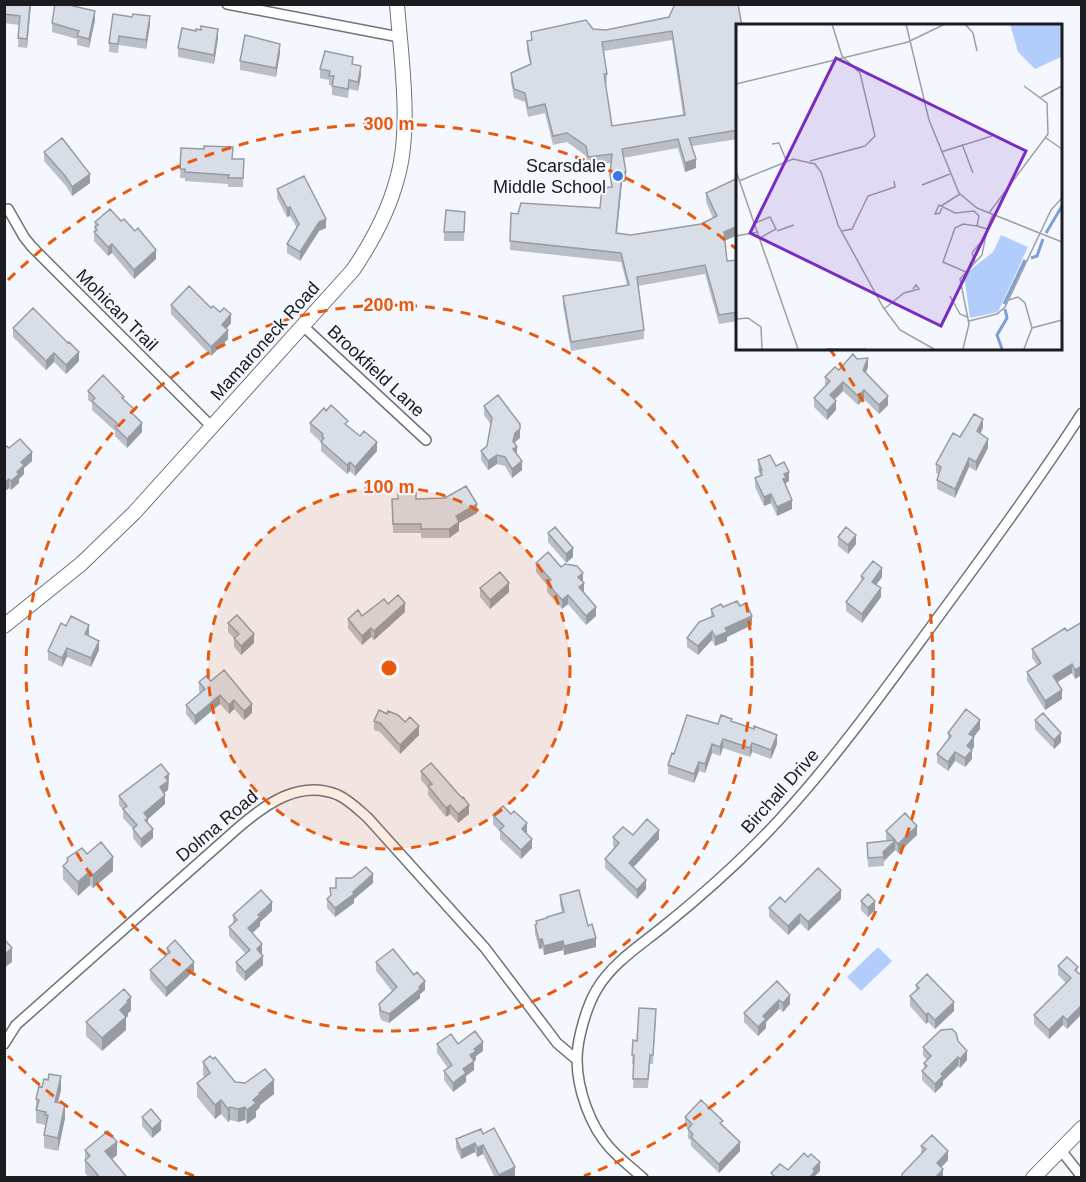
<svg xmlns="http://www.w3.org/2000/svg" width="1086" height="1182" viewBox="0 0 1086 1182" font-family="Helvetica,sans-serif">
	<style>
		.green { fill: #b2cdfb }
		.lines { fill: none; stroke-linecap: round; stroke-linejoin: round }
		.street-casing { stroke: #6d727b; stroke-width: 12 }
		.secondary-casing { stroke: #6d727b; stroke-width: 16 }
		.street { stroke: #fff; stroke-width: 9 }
		.secondary { stroke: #fff; stroke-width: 14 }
		.wall { fill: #babfc7; fill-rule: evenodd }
		.shaded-wall { fill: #979ba2 }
		.building { fill: #d8dee7; stroke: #979ba2; stroke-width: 1.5; fill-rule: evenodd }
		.ring { fill: none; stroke: #e8590c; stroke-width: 3; stroke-dasharray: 10 8 }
		.poi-dot { fill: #3977e6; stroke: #f4f8fe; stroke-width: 2 }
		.labels { text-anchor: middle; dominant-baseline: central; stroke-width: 4.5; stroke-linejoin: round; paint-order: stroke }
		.poi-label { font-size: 18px; fill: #1a1c1f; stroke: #f4f8fe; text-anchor: end }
		.street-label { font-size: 18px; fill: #1a1c1f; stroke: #f4f8fe }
		.inset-river { fill: none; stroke: #7e9ed5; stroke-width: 3 }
		.inset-road { fill: none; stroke: #9da0a5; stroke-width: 1.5 }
		.view { fill: #7b2cbf; fill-opacity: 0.15; stroke: #7b2cbf; stroke-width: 3 }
		.inset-edge { fill: none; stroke: #1a1c1f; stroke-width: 3 }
		.centre { fill: #e8590c; stroke: #f4f8fe; stroke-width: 3 }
		.ring-label { font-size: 18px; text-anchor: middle; font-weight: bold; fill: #e8590c; stroke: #f4f8fe; stroke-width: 4.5; stroke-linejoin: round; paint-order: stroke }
	</style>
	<rect width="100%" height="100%" fill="#f4f8fe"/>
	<!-- green -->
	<path class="green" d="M878,947l14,14 -31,30 -14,-14z"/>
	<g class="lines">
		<!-- street casing -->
		<g class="street-casing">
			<path id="street" d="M227,4l172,33
				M8,209l16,28 8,10 180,180
				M303,326l123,114
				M4,1044l12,-19 223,-198c27,-23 61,-48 99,-32 11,5 21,15 30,23l117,130 72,95 20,17
				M1060,1149l22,28
				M643,1178c-11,-10 -23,-19 -33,-30 -20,-22 -33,-59 -33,-89 0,-20 10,-54 20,-70 15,-26 44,-44 67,-63 41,-33 80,-68 115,-106 57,-62 107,-132 157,-200 50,-68 100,-136 146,-207"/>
		</g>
		<!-- secondary casing -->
		<g class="secondary-casing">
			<path id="secondary" d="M4,626l77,-62 53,-51 219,-243c19,-28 35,-57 44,-91 15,-51 4,-121 0,-175
				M1033,1178l49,-50"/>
		</g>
		<!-- street -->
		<use href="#street" class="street"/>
		<!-- secondary -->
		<use href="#secondary" class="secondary"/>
	</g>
	<!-- wall -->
	<path class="wall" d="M4,4h27l-4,44 -9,-1 1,-22 -15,-2z
		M74,6l21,14 -6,28 -12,-3v-6l-25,-7v-9z
		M113,14l37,11 -4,24 -27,-4 -1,8 -9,-1v-9z
		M738,26v113l-46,7 4,22 -11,4 -7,-24 -55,10 3,23 -4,1 -5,51 14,2 70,-11 12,-6 -7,-16v-9l32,-15v57l-13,5 2,21 11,-1v61l-19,3 -14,-50 -67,12 6,44v9l-73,12 -8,-46v-9l64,-11 -6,-23 -111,-12 1,-37 7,1 82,-6 11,-21v-24l-23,3 -2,-10 -19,-14 -14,3 -8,-32 -17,4 -3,-15 -11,-4 -3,-16v-9l19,-9 -3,-14v-9l4,-1v-8l62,-3 13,1zM672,40l11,75 -71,11 -7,-43h2v-9l-3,-23z
		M218,38l-4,26 -36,-7v-9z
		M280,53l-4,24 -36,-7v-9z
		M353,64l8,11 -3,16 -9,-2 -1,9 -16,-3v-10h-3v-5l-9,-2v-9z
		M181,148l51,11h12l-1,28h-15v-3l-43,-3v-3h-5z
		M44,152l46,31 -18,13 -6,-10 -22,-25z
		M277,189l49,39 -7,3 -19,30 -13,-8v-9l10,-16 -7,-12 -3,1 -10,-19z
		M465,221l-1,20h-20v-9z
		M95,222l61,37 -22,20 -22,-26 -4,3 -14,-15z
		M171,305l40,3 20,15 -5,6 2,10 -17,17 -40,-42z
		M13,328l55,15 11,18 -13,13 -12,-12 -8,8 -33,-33z
		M857,359l11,8 -2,6 22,32 -9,9 -15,-15 -6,6 -15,-14 -8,8 1,11 -9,10 -13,-13v-9l11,-12v-9l14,-7z
		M88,391l36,9 11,16 7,16 -15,16 -12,-12v-5l-23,-21v-7l-4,-3z
		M484,406l36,32 -5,4v2l2,10 5,16 -10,8 -7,-12 -8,-2 -9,6 -7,-10v-9l6,-5 4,-21 -7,-10z
		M326,411l22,15 29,25 -22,25 -5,-5 -3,3 -26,-23v-9l-11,-10v-9z
		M983,428l-3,6 8,14 -12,23 -7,-4 -14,31 -18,-9v-9l1,-6 -2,-1v-9l24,-27z
		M9,448l23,13 -8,7v6l-5,5v4l-8,7 -2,-2 -5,4z
		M758,460l18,6 13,15 -3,2v3l6,23 -15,7 -6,-13 -7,3 -9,-19v-9l5,-3 -2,-6z
		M392,499h24l61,14 -18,10v8l-10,7h-28v-5h-28z
		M548,533l25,24 -7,6 -18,-21z
		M838,537l18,7 -8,10 -10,-8z
		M536,563l25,4 22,15v11l13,23 -10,9 -18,-21 -6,5 -15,-17v-7l-11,-13z
		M861,576l21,1 -6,8 5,12 -19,26 -16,-12v-9l15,-20z
		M480,588l29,4 -19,17 -10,-12z
		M388,604l17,8 -31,28 -3,-3 -9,8 -14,-17v-9l14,-3z
		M740,606l12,19 -25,12v4l-12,5 -3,-6 -14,15 -11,-8v-9l24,-21v-8z
		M1082,622l-7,57 -3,-6 -15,9 5,17 -17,11 -18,-29v-9l10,-7 -5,-7v-9l35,-18z
		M228,623l26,20 -13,12 -7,-8v-9l-6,-6z
		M66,626l23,8v2l10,14 -8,17 -24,-10 -5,10 -14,-7v-9z
		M211,681l41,32 -8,7 -10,-11 -5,5 -9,-10 -25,21 -9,-11v-9l14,-12 -1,-2v-9z
		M387,714l32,21 -19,19 -20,-22 -6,-2v-9z
		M1035,720l26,22 -7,7 -19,-20z
		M732,721l45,23 -6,15 -19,-7 -2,5 -27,-9 -3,8 -8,-3 -7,20 -6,-2 -5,12 -26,-9v-9l6,-11 44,-30z
		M980,729l-7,8 1,10 -2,3v9l-7,8 -10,-6 -7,10 -11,-8v-9l11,-14v-7z
		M421,771l48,43 -11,9 -8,-9 -4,3 -18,-22v-7l-7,-8z
		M169,774l-1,16 -4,3 1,11 -17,15v4l5,15 -12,10 -8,-10v-9l-10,-11v-8l-4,-5v-9z
		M511,814l16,18 -1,1 6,15 -11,11 -21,-20v-7l-7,-8v-9z
		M886,831l31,4 -19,18 -3,-3 -11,11v5l-16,1 -1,-24 20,-2 -1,-1z
		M633,835l26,4 -26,29 13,21 -9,10 -32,-31v-9l10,-11 -2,-2v-9z
		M87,854l26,17 -20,17 -3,-3 -12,11 -15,-17v-13l4,-4v-4z
		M373,883l-19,16v4l-19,14 -8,-9v-9l9,-11z
		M560,895l28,31 8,21 -32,8 -1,-5 -19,5 -2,-7 -3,1 -4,-15v-9l1,-1v-3l26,-8 -2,-9z
		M841,899l-33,32 -8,-8 -12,12 -19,-18v-9z
		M861,901l14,9 -7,7 -7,-7z
		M272,911l-12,11v4l-8,7 10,20 1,12 -18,16 -9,-10v-9l10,-8 -17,-18v-9l4,-4v-8z
		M167,948l27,23 -28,26 -16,-18v-9l17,-15z
		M376,962l49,28 -5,4v4l-31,25 -8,-3 -2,-7v-9l13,-13 -16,-20z
		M1058,966l20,1 -11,62 -4,-4 -14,14 -15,-15v-9l32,-32 -8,-8z
		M777,981l13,23 -7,8 -4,-3 -13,13v6l-8,8 -14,-14v-9z
		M916,985l38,26 -19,18 -7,-7 -2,2 -16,-18v-10l6,-6z
		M131,1011l-3,2v3l-2,2v12l-24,21 -16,-15v-14z
		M656,1018l-3,46h-3l-2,24h-15l1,-24h-2l1,-24 4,1z
		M958,1041l9,19 -7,8 -2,-2 -15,15v4l-8,8 -13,-13v-9l2,-2v-6l3,-3 -4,-4v-9z
		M437,1044h21l25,7 -7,5v4l-2,1v9l-8,6v6l-13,10 -9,-12v-9l4,-3 -11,-15z
		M203,1062l32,20 39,12 -14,11v2l-4,4v6l-9,7 -2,-4 -7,2 -8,-2 -2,2 -7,-8 -6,5 -18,-22v-14l7,-6 -1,-2z
		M61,1090l-3,13 7,15 -7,33 -14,-3v-13l2,-7 -1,-3 -9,-2v-24z
		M142,1117l19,13 -9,8 -10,-12z
		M685,1117l38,8 17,26 -21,22 -28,-27v-5l-3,-3v-9l-3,-3z
		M483,1134l32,42 -3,2h-17l-12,-24 -6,3 -2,-5 -14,7 -5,-11v-9z
		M921,1146l27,14 -7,7 2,11 -22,-23z
		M85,1150l32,5 -5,4 14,19h-37l-4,-5z"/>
	<!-- shaded-wall -->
	<path class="shaded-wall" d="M30,4h1l-4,44v-9z
		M95,11v9l-6,28v-9z
		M150,16v9l-4,24v-9z
		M218,29v9l-4,26v-9z
		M280,44v9l-4,24v-9z
		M361,66v9l-3,16v-9z
		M696,159v9l-11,4v-9z
		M626,172v9l-4,1 -6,60 6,-69z
		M90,174v9l-18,13v-9z
		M290,207v9l-3,1v-9z
		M326,219v9l-7,3 -19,30v-9l19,-30z
		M738,226v9l-14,6v-9z
		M112,244v9l-4,3v-9z
		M156,250v9l-22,20v-9z
		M231,314v9l-9,11v-9z
		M228,330v9l-17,17v-9z
		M79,352v9l-13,13v-9z
		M54,353v9l-8,8v-9z
		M868,358v9l-5,12v-9z
		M843,382v9l-13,13v-9z
		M864,390v9l-6,6v-9z
		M888,396v9l-9,9v-9z
		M836,401v9l-9,10v-9z
		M983,419v9l-6,12v-9z
		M142,423v9l-15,16v-9z
		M520,429v9l-5,4 -2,7 4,-2v9l-4,2v-17l2,-8z
		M988,439v9l-12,23v-9z
		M377,442v9l-22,25v-9z
		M32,452v9l-8,7v6l-5,5v4l-8,7v-9l10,-19z
		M497,455v9l-9,6v-9z
		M969,458v9l-14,31v-9z
		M522,461v9l-10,8v-9z
		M350,462v9l-3,3v-9z
		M789,472v9l-3,2v4l-3,-8 1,-5z
		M9,479v9l-5,4v-9z
		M771,494v9l-7,3v-9z
		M792,500v9l-15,7v-9z
		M477,504v9l-18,10v8l-10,7v-9l7,-13z
		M856,535v9l-8,10v-9z
		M573,548v9l-7,6v-9z
		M882,568v9l-10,14v-9z
		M583,573v9l-5,4v-9z
		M509,583v9l-19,17v-9z
		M584,583v9l-5,4v-9z
		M881,588v9l-19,26v-9z
		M568,595v9l-6,5v-9z
		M405,603v9l-31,28v-9z
		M596,607v9l-10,9v-9z
		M752,616v9l-25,12v4l-12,5v-9l10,-9z
		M89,625v9l-4,9v-9z
		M371,628v9l-9,8v-9z
		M712,631v9l-14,15v-9z
		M254,634v9l-13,12v-9z
		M99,641v9l-8,17v-9z
		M67,648v9l-5,10v-9z
		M1072,664v9l-19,12v-9z
		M1082,666v9l-7,4v-9z
		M1062,690v9l-17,11v-9z
		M220,695v9l-25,21v-9z
		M234,700v9l-5,5v-9z
		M252,704v9l-8,7v-9z
		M980,720v9l-11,14v-9z
		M419,726v9l-19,19v-9z
		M1061,733v9l-7,7v-9z
		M777,735v9l-6,15v-9z
		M974,737v10l-7,8v-9z
		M723,739v9l-3,8v-9z
		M752,743v9l-2,5v-9z
		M712,744v9l-7,20v-9z
		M972,750v9l-7,8v-9z
		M955,752v9l-7,10v-9z
		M699,762v9l-5,12v-9z
		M169,774l-1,16 -8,6v-9l5,-10z
		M165,795v9l-17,15v8l-4,-14z
		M450,805v9l-4,3v-9z
		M469,805v9l-11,9v-9z
		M527,823v9l-5,6v-9z
		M917,826v9l-19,18v-9z
		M153,829v9l-12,10v-9z
		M659,830v9l-30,33v-9z
		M532,839v9l-11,11v-9z
		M895,841v9l-11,11 -1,-9z
		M113,857v14l-20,17v-13z
		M90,871v14l-12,11v-14z
		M373,874v9l-19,16v4l-19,14v-9z
		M646,880v9l-9,10v-9z
		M841,890v9l-33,32v-9z
		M875,901v9l-7,7v-9z
		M272,902v9l-12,11v4l-12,11v-9l10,-13z
		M800,914v9l-12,12v-9z
		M596,938v9l-32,8v-9z
		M542,939v9l-3,1v-9z
		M563,941v9l-19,5v-9z
		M262,944v9l-5,5v-9z
		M12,948v14l-8,6v-13z
		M263,956v9l-18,16v-9z
		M194,962v9l-28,26v-9z
		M425,981v9l-5,4v4l-31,25v-9z
		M790,995v9l-7,8v-9z
		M131,997v14l-3,2v3l-2,2v12l-24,21v-13l18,-28z
		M779,1000v9l-13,13v6l-8,8v-9l5,-11z
		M954,1002v9l-19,18v-9z
		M1082,1005v9l-15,15v-9z
		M928,1013v9l-2,2v-9z
		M1063,1016v9l-14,14v-9z
		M483,1042v9l-7,5v4l-2,1v9l-8,6v6l-13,10v-9l10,-14 11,-20z
		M967,1051v9l-7,8v-9z
		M958,1057v9l-15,15v4l-8,8v-9l6,-10z
		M61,1076v14l-6,25v-13z
		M274,1080v14l-14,11v2l-4,4v6l-9,7v-14l6,-10 6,-7z
		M221,1100v14l-6,5v-14z
		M65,1104v14l-7,33v-13z
		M230,1107v13l-2,2v-13z
		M245,1107v13l-7,2v-13z
		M161,1121v9l-9,8v-9z
		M117,1142v13l-12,10v-14z
		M740,1142v9l-21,22v-9z
		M475,1143v9l-14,7v-9z
		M483,1145v9l-6,3v-9z
		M948,1151v9l-11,12v-9z
		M820,1162v9l-5,5v2h-6l4,-9z
		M515,1167v9l-3,2h-13v-3z
		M943,1169v9h-6v-2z"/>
	<!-- building -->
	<path class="building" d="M4,4h26l-3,35 -9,-1 2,-22 -16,-2z
		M55,4h19l-1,2 22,5 -6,28 -12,-3 2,-5 -27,-8z
		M675,4h63l4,22h-4v104l-49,8 7,21 -11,4 -7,-24 -56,10 4,23 -4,1 -6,60 15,2 70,-11 16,-8 -11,-23 32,-15v48l-14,6 3,29 11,-1v52l-19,3 -14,-50 -68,12 7,53 -73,12 -8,-46 66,-11 -8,-32 -111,-12 1,-28 7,1 3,-11 79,5 2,-20 10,-1 -2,-12 2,-21 -24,3 -2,-11 -19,-13 -14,3 -8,-32 -17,4 -3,-15 -11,-4 -3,-16 20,-9 -4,-23 5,-1 -1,-8 55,-12 7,9 13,1 63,-13zM672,31l13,84 -73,11 -8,-52h3l-5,-32z
		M113,14l19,3 1,-3 17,2 -4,24 -27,-4 -1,8 -9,-1z
		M201,26l17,3 -4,26 -36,-7 4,-20 14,3v-2l5,1z
		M245,35l35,9 -4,24 -36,-7z
		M325,51l28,6 -1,7 9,2 -3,16 -9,-2 -1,9 -16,-3 2,-10h-5l1,-5 -10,-2z
		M62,138l28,36 -18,13 -6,-10 -22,-25z
		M204,146l29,1 -1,12h12l-1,19h-15l1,-3 -44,-3v-3h-5l1,-21 23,1z
		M304,176l22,43 -7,3 -19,30 -13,-8 12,-20 -9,-17 -3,1 -10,-19z
		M110,209l11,12 3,-2 11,12 3,-3 18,22 -22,20 -22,-26 -4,3 -14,-15 3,-2 -2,-3 3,-2 -3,-3z
		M446,210l19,2 -1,20h-20z
		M189,286l22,22 2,-2 7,6 4,-4 7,6 -9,11 6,5 -17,17 -40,-42z
		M33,308l35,35 1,-1 10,10 -13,13 -12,-12 -8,8 -33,-33z
		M853,354l4,5 11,-1 -5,12 25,26 -9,9 -15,-15 -6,6 -15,-14 -13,13 6,6 -9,10 -13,-13 16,-17 -5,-4 10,-10 4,3z
		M103,375l21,22 -2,1 13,12 -3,3 10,10 -15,16 -12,-12 4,-2 -27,-24 3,-3 -7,-7z
		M498,395l22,29v5l-5,4 -2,8 4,6 -4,2 9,12 -10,8 -7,-12 -8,-2 -9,6 -7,-10 6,-5 5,-28 -8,-12z
		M331,405l17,16 -3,3 15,12 4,-5 13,11 -22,25 -5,-5 -3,3 -26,-23 3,-4 -2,-2 1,-2 -13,-11 14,-15 2,3z
		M974,414l9,5 -6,12 11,8 -12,23 -7,-4 -14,31 -18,-9 4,-13 -5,-3 17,-31 7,4z
		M20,439l12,13 -11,10 3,3 -7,7 2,2 -8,7 -2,-2 -5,4v-34l3,-3 2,2z
		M770,455l6,11 8,-4 5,10 -5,2 2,4 -3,1 9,21 -15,7 -6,-13 -7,3 -9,-19 7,-3 -2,-5h2l-4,-10z
		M466,486l11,18 -21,12 3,6 -10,7h-28v-5h-28l-1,-25h6v-6h18v6l29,-1z
		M555,527l18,21 -7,6 -18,-21z
		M846,527l10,8 -8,10 -10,-8z
		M548,552l13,15 4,-3 12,2 6,7 -5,4 6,6 -5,4 17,20 -10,9 -18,-21 -6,5 -15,-17 4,-3 -15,-17z
		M873,561l9,7 -10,14 9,6 -19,26 -16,-12 18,-24 -3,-2z
		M500,572l9,11 -19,17 -10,-12z
		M398,595l7,8 -31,28 -3,-3 -9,8 -14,-17 10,-9 4,6 22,-17 4,5z
		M737,601l3,5 6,-3 6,13 -27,12 2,4 -12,5 -3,-6 -14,15 -11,-8 12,-16 15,-6 -3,-7 10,-5 2,3z
		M237,615l17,19 -13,12 -7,-8 5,-4 -11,-11z
		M71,616l18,9 -4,9 14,7 -8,17 -24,-10 -5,10 -14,-7 13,-28 5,3z
		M1082,622v44l-7,4 -3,-6 -19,12 9,14 -17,11 -18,-29 14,-9 -9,-14 33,-21 2,3z
		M224,670l28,34 -8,7 -10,-11 -5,5 -9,-10 -25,21 -9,-11 19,-16 -6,-7 7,-6 5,5z
		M966,709l14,11 -11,14 5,3 -7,9 5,4 -7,8 -10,-6 -7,10 -11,-8 14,-18 -3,-3z
		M379,710l8,4 1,-3 10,4 7,7 5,-5 9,9 -19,19 -20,-22 -6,-2z
		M1043,713l18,20 -7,7 -19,-20z
		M687,715l31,9 3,-9 11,4 -1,2 23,8v-3l23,9 -6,15 -19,-7 -2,5 -27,-9 -3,8 -8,-3 -7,20 -6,-2 -5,12 -26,-9 4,-12 2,1z
		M431,763l31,35 1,-1 6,8 -11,9 -8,-9 -4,3 -18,-22 4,-2 -11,-13z
		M161,764l8,10 -4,3 3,4 -8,6 5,8 -21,18 4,5 -3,2 8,9 -12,10 -8,-10 4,-4 -14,-16 4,-3 -8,-10z
		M503,806l8,8 3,-3 13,12 -5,6 10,10 -11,11 -21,-20 4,-4 -11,-11z
		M905,813l12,13 -19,18 -3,-3 -12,11 1,5 -16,1 -1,-15 28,-3 -9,-9z
		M647,819l12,11 -30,33 17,17 -9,10 -32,-31 14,-16 -6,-6 10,-10 10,8z
		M101,842l12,15 -20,18 -3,-4 -12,11 -15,-16 5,-5 -1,-3 15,-10 5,6z
		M366,867l7,7 -20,18 1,2 -19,14 -8,-9 4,-4 -1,-7h6v-10h16z
		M818,868l23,22 -33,32 -8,-8 -12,12 -19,-18 11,-11 5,5z
		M261,890l11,12 -14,13 2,2 -12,11 14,16 -5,5 6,7 -18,16 -9,-10 14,-12 -21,-23 8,-7 -4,-5z
		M579,890l9,36 4,-2 4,14 -32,8 -1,-5 -19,5 -2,-7 -3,1 -4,-15 2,-1 -1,-3 11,-3v-1l17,-5 -4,-17z
		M868,894l7,7 -7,7 -7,-7z
		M5,940l7,8 -8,7v-14z
		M175,940l19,22 -28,26 -16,-18 20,-18 -3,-4z
		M393,949l21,26 3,-3 8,9 -6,6 1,2 -31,25 -8,-3 -2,-7 18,-17 -21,-25z
		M1067,957l11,10 -3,3 7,6v29l-15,15 -4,-4 -14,14 -15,-15 37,-37 -13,-12z
		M927,974l27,28 -19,18 -7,-7 -2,2 -16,-19 9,-8 -3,-3z
		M777,981l13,14 -7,8 -4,-3 -16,16 3,3 -8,8 -14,-14z
		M124,989l7,8 -4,4 1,1 -8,8 6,7 -24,21 -16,-16z
		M639,1008l17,1 -3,46h-3l-2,24h-15l1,-24h-2l1,-15 4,1z
		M952,1029l4,4 2,8 9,10 -7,8 -2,-2 -17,17 2,2 -8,8 -13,-13 5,-5 -3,-3 7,-7 -8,-9 18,-17z
		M475,1031l8,11 -9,7 2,2 -6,4 4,6 -11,8 3,4 -13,10 -9,-12 8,-6 -15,-21 14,-10 7,10z
		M210,1056l3,3 2,-2 20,25 10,1 20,-14 9,11 -15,13 1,1 -7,6 3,3 -9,7 -2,-3 -7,2 -8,-2 -2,2 -7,-9 -6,5 -18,-22 13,-10 -7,-11z
		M49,1074l12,2 -6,26 10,2 -7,34 -14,-3 4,-20h-3l1,-3 -10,-2 3,-10 -3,-1 3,-13 3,1 2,-8 4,1z
		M701,1100l22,21 -3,2 20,19 -21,22 -28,-27 2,-3 -5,-5 4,-5 -7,-7z
		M151,1109l10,12 -9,8 -10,-12z
		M494,1128l21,39 -16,8 -16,-30 -6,3 -2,-5 -14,7 -5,-11 25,-10 2,5z
		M108,1131l9,11 -12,9 21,25 -3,2h-27l-1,-1 3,-2 -13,-15 5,-4 -5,-6z
		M932,1135l16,16 -11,12 6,6 -6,7 2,2h-37v-4l24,-25 -5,-3z
		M804,1153l4,4 3,-3 9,8 -7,7 2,2 -6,7h-33l-5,-5 9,-9 8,6z"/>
	<!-- distance rings -->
	<circle cx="389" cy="668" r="181" fill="#e8590c" fill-opacity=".12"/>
	<g class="ring">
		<circle cx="389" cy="668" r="181"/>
		<circle cx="389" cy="668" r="363"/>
		<path d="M194 1176A544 544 0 0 1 8 1056M8 280A544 544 0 0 1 735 248M829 348A544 544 0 0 1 584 1176"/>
	</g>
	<!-- markers -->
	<circle class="poi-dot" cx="618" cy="176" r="6"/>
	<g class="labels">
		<!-- poi labels -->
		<g class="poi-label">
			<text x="606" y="166">Scarsdale<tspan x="606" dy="21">Middle School</tspan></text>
		</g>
		<!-- street labels -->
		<g class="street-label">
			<text transform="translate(117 310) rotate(45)">Mohican Trail</text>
			<text transform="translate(265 341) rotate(-48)">Mamaroneck Road</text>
			<text transform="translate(376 371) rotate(43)">Brookfield Lane</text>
			<text transform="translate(780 791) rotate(-48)">Birchall Drive</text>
			<text transform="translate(217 826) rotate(-40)">Dolma Road</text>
		</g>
	</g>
	<!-- overview -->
	<g transform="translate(736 24)">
		<rect width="326" height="326" fill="#f4f8fe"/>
		<path d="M274,0h51v33l-26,12 -17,-17zM265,211l27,12 -30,65 -28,6 -6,-43 29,-23z" fill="#b2cdfb"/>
		<path class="inset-river" d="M310,209l16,-27M295,234l6,-2 6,-17M268,280l21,-44M266,325l-5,-14 10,-17 -2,-9"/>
		<path class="inset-road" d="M170,0l23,96 30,73 18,15 85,34M229,0l8,9 4,18M0,60l172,-42 37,-18M305,73l21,-11M310,114l16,11M36,120l7,-1 8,19M226,120l11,29M205,128l51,-16M74,137l55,-15 10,-10 -15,-63 -18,-17 -10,-32M0,147l62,178M3,157l54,-22 22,5 6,8 17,53 45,82 17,23 34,19M186,161l28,-11M205,182l19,-12M206,184l-2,5 -5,1 4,-9 16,8 19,-2 5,5 -2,10 10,3 6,-15M253,189l59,-79 -1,-31 -23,-17M19,199l15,-6 6,12 -16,9M41,207l17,-6M106,207l10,-2 16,-33 27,-9 -1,-6M0,212l22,-4M239,238l-3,-9 9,-11M230,248l-23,-10 12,-34 8,-4 14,2M214,272l10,18 7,3M273,276l9,-3 7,6 7,25M148,285l20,-16 15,-4 -3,-4 -3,4M0,295l12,-1 13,9 1,22M233,297l28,-7 8,-7 46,-97 11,-12M90,325h40M227,325l6,-25 -9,-45 22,-24 5,-26M288,325l8,-21 30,-8"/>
		<path class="view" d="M100,34l190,93 -85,175 -191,-93z"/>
		<rect width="326" height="326" class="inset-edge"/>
	</g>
	<circle cx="389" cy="668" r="9" class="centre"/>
	<g class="ring-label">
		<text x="389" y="130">300 m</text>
		<text x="389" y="311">200 m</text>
		<text x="389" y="493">100 m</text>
	</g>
	<!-- border -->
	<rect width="1086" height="1182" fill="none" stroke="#1a1c1f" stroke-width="12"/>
</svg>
